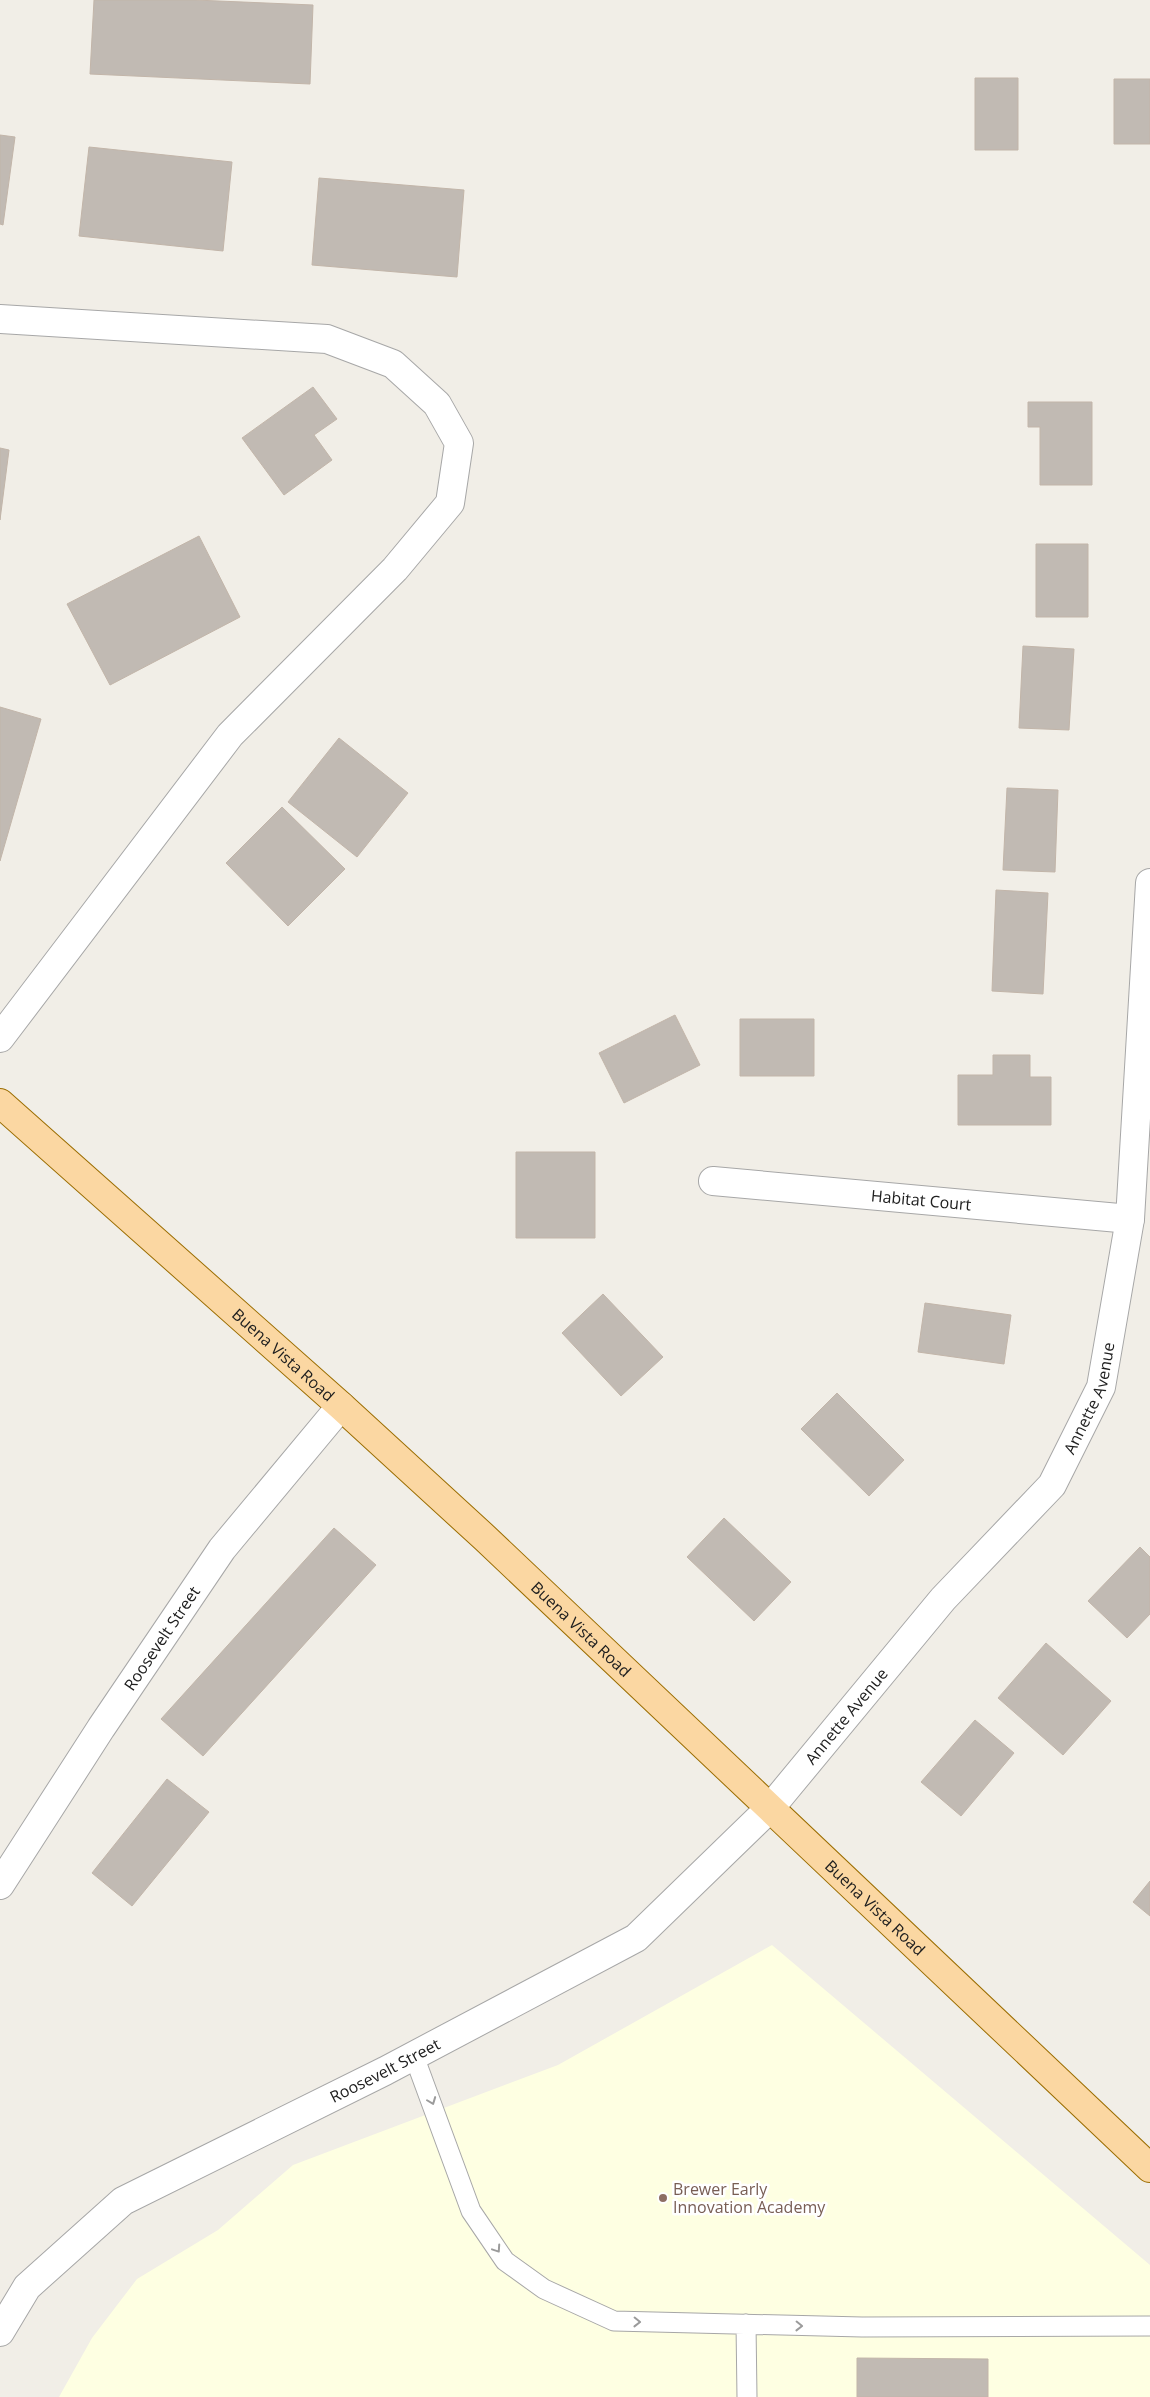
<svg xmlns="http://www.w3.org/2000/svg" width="1150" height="2397" viewBox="0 0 1150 2397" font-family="'Open Sans',sans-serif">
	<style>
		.education { fill: #feffe2 }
		.building { fill: #c1bab3; stroke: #c2b5a9 }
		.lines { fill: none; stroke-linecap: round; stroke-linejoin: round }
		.service-casing { stroke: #a7a7a7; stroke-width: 21 }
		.minor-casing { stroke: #a7a7a7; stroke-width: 30 }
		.primary-casing { stroke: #9b6d01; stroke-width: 30 }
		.service { stroke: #fff; stroke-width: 19 }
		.minor { stroke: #fff; stroke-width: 28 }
		.primary { stroke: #fbd7a2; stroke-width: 28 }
		.oneway { stroke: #9b9b9b }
		.education-dot { fill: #8d6e63; stroke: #fff; stroke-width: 2 }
		.labels { text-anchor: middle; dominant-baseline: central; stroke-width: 5; stroke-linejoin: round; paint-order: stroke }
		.street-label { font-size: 16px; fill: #202020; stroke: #fff }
		.education-label { font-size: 16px; fill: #785e54; stroke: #fff; text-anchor: start }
	</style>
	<rect width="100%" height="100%" fill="#f1eee7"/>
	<!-- education -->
	<path class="education" d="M772,1945l378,320v132h-1091l33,-59 45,-59 81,-49 75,-65 265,-100z"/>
	<!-- building -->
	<path class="building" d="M94,0h101l118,5 -3,79 -220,-10z
		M975,78h43v72h-43z
		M1114,79h36v65h-36z
		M0,135l15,2 -12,88 -3,-1z
		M89,147l143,15 -9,89 -144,-15z
		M319,178l145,12 -7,87 -145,-12z
		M313,387l24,32 -23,16 18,25 -48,35 -42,-57z
		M1028,402h64v83h-52v-58h-12z
		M0,448l9,2 -9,70z
		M199,536l41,81 -130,68 -43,-81z
		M1036,544h52v73h-52z
		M1023,646l51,3 -5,81 -50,-2z
		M0,707l41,12 -41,142z
		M339,738l69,55 -51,64 -69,-55z
		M1007,788l51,2 -3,82 -52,-2z
		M282,807l63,62 -57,57 -62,-63z
		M996,890l52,3 -5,101 -51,-3z
		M675,1015l25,50 -76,38 -25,-50z
		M740,1019h74v57h-74z
		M993,1055h37v22h21v48h-93v-50h35z
		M516,1152h79v86h-79z
		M603,1294l60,63 -42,39 -59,-63z
		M925,1303l86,12 -7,49 -86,-12z
		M837,1393l67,67 -35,36 -68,-67z
		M724,1518l67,64 -37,39 -67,-64z
		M334,1528l42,37 -173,191 -42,-37z
		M1140,1547l10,10v57l-23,24 -39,-37z
		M1046,1643l65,58 -48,54 -65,-57z
		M975,1720l39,33 -53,63 -40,-34z
		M167,1779l42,33 -77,94 -40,-33z
		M1150,1881v35l-17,-14z
		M857,2358l131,1v38h-131z"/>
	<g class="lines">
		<!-- service casing -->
		<g class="service-casing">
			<path id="service" d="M414,2056l57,155 34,50 39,28 70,32 248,6 288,-1
				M746,2324l1,73"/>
		</g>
		<!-- minor casing -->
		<g class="minor-casing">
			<g id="minor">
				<path d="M0,319l327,20 66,25 44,40 22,39 -9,60 -55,66 -165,166 -230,303"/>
				<path id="s1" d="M713,1181l417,38"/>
				<path id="s2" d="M0,1885l101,-157 121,-179 119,-143"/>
				<path id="s3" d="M0,2332l27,-45 96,-86 262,-130 251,-133 135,-131 172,-208 109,-114 49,-98 29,-168 20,-336"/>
			</g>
		</g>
		<!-- primary casing -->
		<g class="primary-casing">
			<g id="primary">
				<path id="s4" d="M0,1103l341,303 144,132 665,630"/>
			</g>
		</g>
		<!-- service -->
		<use href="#service" class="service"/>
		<!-- minor -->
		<use href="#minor" class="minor"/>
		<!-- primary -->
		<use href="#primary" class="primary"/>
	</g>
	<!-- one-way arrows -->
	<defs><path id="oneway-chevron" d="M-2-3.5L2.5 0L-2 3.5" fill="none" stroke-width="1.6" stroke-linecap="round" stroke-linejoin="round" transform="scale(1.25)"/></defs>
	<g class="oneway">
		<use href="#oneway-chevron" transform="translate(432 2101) rotate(69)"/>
		<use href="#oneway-chevron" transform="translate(497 2249) rotate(56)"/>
		<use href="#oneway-chevron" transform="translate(637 2322) rotate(1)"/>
		<use href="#oneway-chevron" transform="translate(799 2326) rotate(1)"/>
	</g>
	<!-- markers -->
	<circle class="education-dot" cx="663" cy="2198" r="5"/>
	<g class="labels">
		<!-- street labels -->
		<g class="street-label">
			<text stroke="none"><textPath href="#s1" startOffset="209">Habitat Court</textPath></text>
			<text stroke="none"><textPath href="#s4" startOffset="379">Buena Vista Road</textPath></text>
			<text stroke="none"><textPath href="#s3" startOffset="1469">Annette Avenue</textPath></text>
			<text stroke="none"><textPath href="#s4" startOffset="784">Buena Vista Road</textPath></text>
			<text stroke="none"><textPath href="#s2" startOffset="295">Roosevelt Street</textPath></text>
			<text stroke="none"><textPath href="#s3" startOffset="1064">Annette Avenue</textPath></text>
			<text stroke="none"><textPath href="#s4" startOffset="1189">Buena Vista Road</textPath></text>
			<text stroke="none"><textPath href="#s3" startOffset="474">Roosevelt Street</textPath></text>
		</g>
		<!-- education labels -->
		<g class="education-label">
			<text x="673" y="2189">Brewer Early<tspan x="673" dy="18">Innovation Academy</tspan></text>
		</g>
	</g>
</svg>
